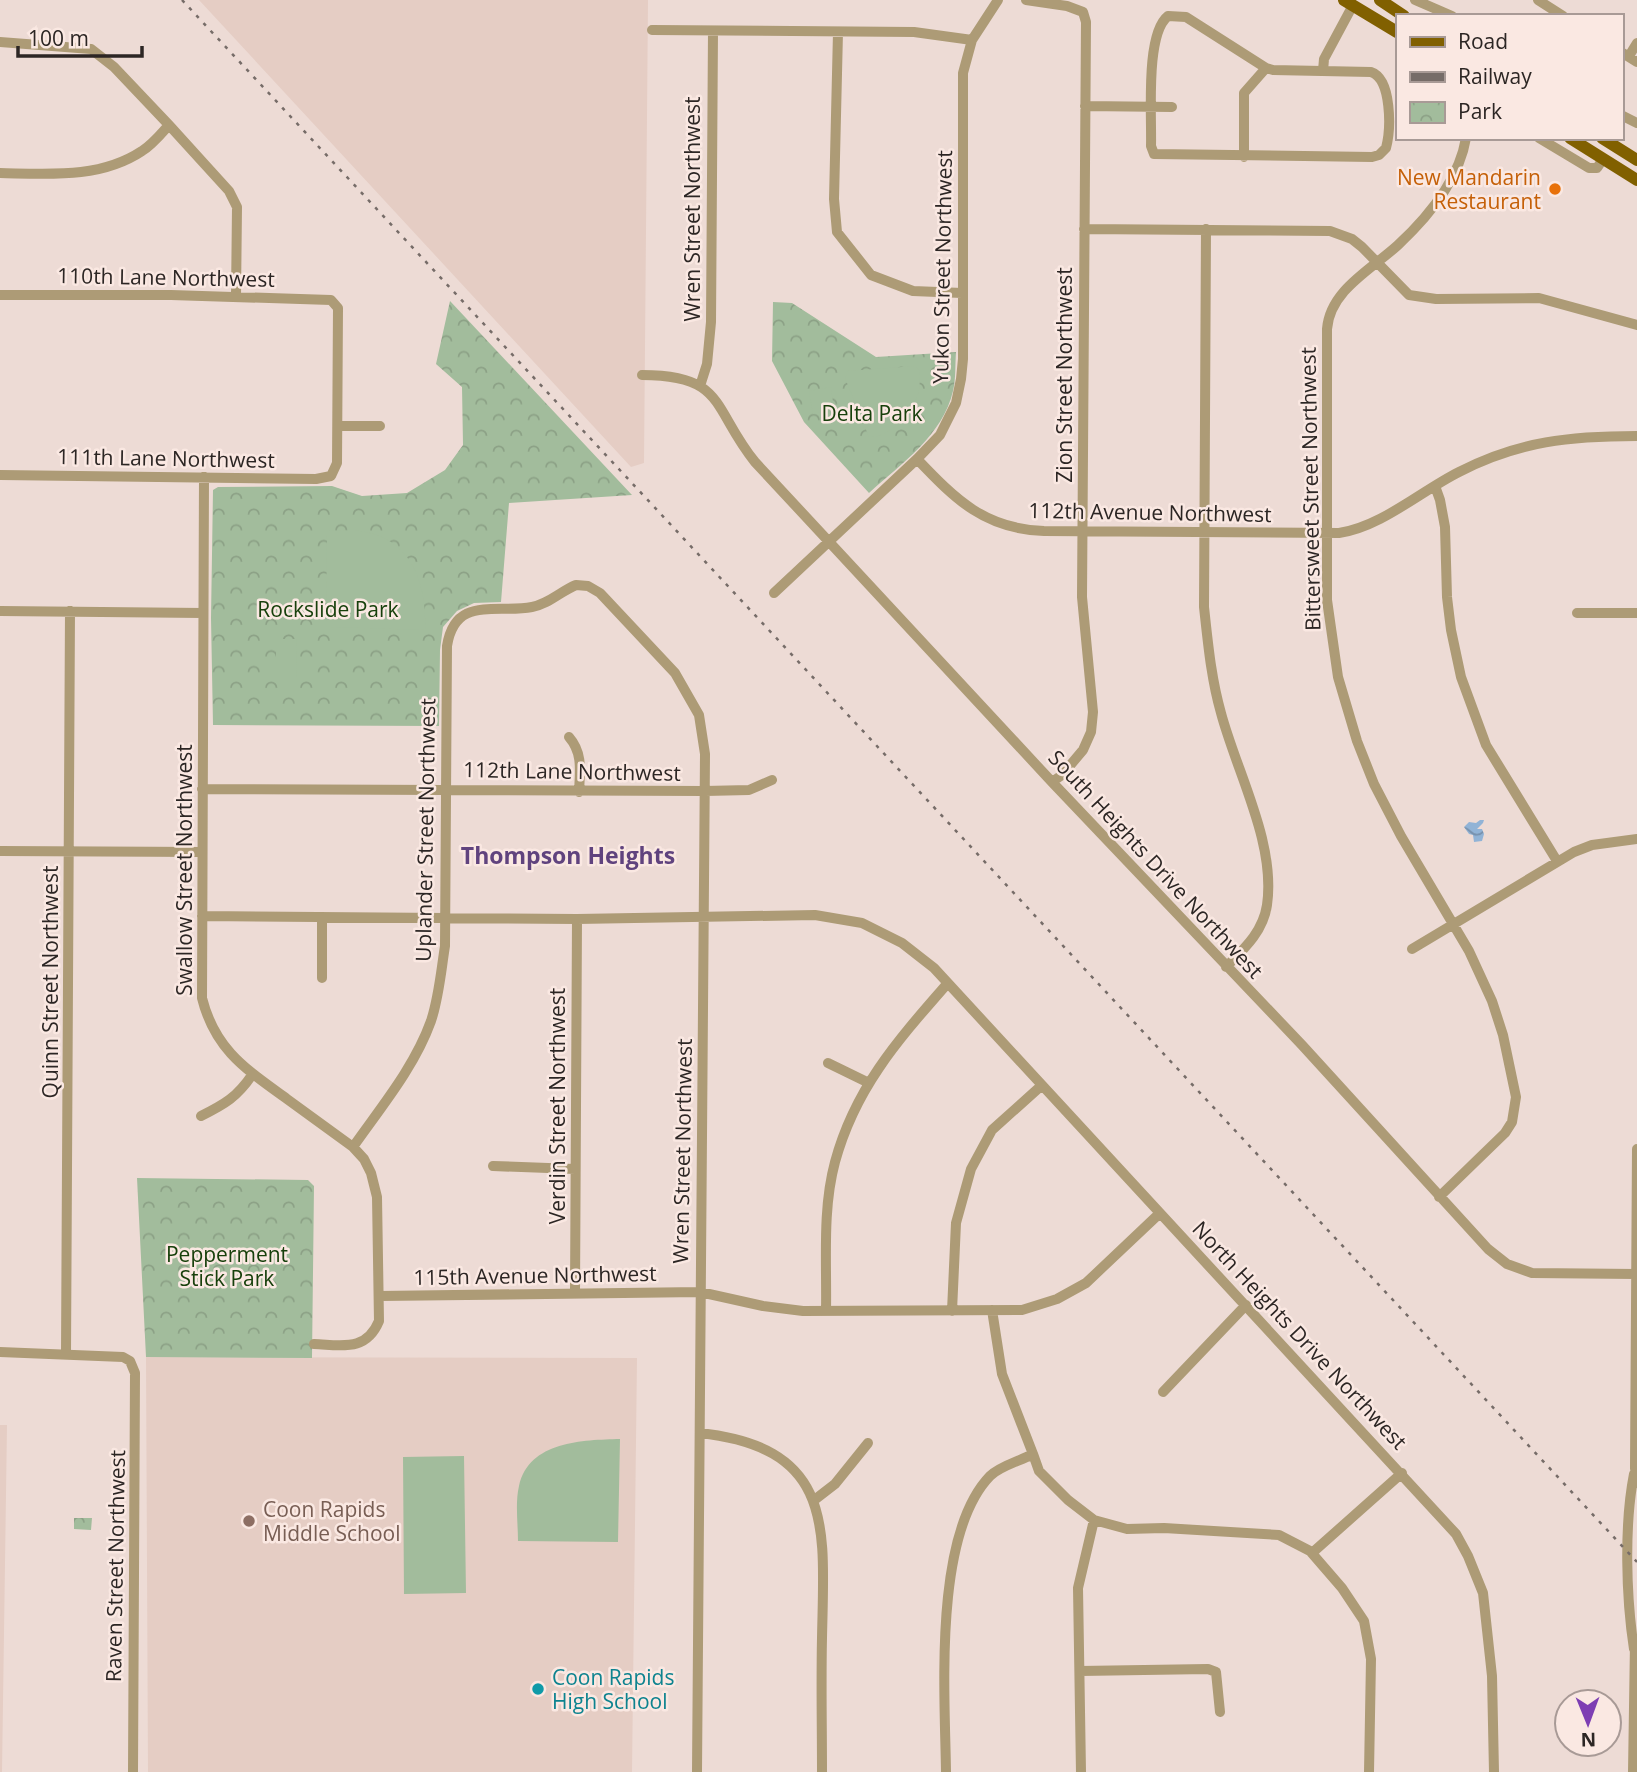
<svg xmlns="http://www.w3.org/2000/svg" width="1637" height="1772" viewBox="0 0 1637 1772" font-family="'Open Sans',sans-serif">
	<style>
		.built { fill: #e5cdc4 }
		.park { fill: url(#park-crowns) }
		.pitch { fill: #a2bc9c }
		.water { fill: url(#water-waves) }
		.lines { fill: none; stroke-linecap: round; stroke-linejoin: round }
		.minor { stroke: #ad9b76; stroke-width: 10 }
		.major { stroke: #816000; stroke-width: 12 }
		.rail { stroke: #766c68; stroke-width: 2.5; stroke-dasharray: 3.5 7; stroke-linecap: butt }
		.food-dot { fill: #e8710a; stroke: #fae8e2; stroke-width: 2.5 }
		.education-dot { fill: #8d6e63; stroke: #fae8e2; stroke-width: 2.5 }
		.culture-dot { fill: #0f9aa8; stroke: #fae8e2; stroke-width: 2.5 }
		.labels { text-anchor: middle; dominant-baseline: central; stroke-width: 5; stroke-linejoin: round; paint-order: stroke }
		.food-label { font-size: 21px; fill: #c56008; stroke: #fae8e2; text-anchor: end }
		.street-label { font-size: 21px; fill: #2c2624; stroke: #fae8e2 }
		.park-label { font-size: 21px; fill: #17400b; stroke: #fae8e2 }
		.education-label { font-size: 21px; fill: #785e54; stroke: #fae8e2; text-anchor: start }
		.culture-label { font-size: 21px; fill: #0d838f; stroke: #fae8e2; text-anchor: start }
		.neighbourhood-label { font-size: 23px; font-weight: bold; fill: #60437e; stroke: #fae8e2 }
	</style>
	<defs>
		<pattern id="park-crowns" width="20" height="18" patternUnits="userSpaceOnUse" patternTransform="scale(1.75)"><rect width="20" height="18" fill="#a2bc9c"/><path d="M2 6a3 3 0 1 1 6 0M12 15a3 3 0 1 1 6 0" fill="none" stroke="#8ca186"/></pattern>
		<pattern id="water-waves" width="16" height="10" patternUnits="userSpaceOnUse" patternTransform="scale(1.75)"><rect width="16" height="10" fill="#91b3d6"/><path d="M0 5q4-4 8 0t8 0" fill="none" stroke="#7791ad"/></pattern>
	</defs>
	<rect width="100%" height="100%" fill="#eddbd5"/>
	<!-- built -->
	<path class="built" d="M199,0h449l-4,463 -13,4z
		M146,1357l491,1 -5,414h-484z
		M0,1425h7l-5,347h-2z"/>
	<!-- park -->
	<path class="park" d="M450,301l182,194 -123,8 -8,99 -27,1 -17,8 -14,16 -3,23 -1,76 -226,-1 -2,-107 2,-128 5,-3 114,-1 30,10 45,-3 38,-23 18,-25 -1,-58 -26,-23z
		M773,302l19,1 84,54 80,-5c-1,13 0,27 -3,39 -10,44 -52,73 -84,102l-65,-71 -32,-61z
		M137,1178l171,2 6,6 -2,172 -166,-1z
		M74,1518h18l-1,12 -17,-1z"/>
	<!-- pitch -->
	<path class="pitch" d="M915,366l5,5c0,7 0,15 -2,23 -5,18 -28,44 -49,43l-24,-59 3,-7z
		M831,387l3,23 -21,4 -4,-23z
		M327,531c11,0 22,-1 33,0 52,7 67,53 65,99l-95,-3 -4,-4z
		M276,639h21l-1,38h-20z
		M620,1439l-2,103 -100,-1c0,-17 -3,-38 1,-55 10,-45 64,-46 101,-47z
		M464,1456l2,137 -62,1 -1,-137z"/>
	<!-- water -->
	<path class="water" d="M1480,820h4l-1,3 -6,6h5l2,5 -2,7 -8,1 -1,-7 -4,-1 -5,-7 5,-5 7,1z"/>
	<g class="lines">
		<!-- minor -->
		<path class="minor" d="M1026,0l41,6 16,6 3,10 -4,575 11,115 -2,20 -8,18 -21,25 -10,7
			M1415,0l37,16
			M1538,0l25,16
			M1168,16l18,1 80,51 7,2 98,2c21,7 20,57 15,76l-7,7 -7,2 -218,-3 -3,-8c1,-29 -6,-112 17,-130z
			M652,30l262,2 58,8
			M838,32l-4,167 3,33 34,43 42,16 49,2
			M0,42l91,7 23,18 55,58 60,66 8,16 -1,90
			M1621,52l16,10
			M1629,56l8,-13
			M1323,71l1,-12 29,-54
			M1085,106l87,1
			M1621,115l16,8
			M1539,138l50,30h8l6,-9
			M1244,157v-64l22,-25
			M0,173c48,1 100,6 142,-22 10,-6 19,-17 27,-26
			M1084,229l246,2 22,8 10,8 47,48 27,4 103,-1 98,27
			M1206,229l-2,378c4,36 7,71 17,106 16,60 55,130 46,192 -4,27 -23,44 -41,62
			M0,295h171l160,5 7,8 -1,155 -6,13 -15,3 -316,-4
			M642,375c84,0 70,34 113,87l297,320 250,263 186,204 19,15 25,9 104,1
			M700,386l7,-22 4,-42 2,-291
			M338,426h42
			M917,459c39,41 68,70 127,72l295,2c42,-6 82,-42 120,-61 59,-31 113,-36 178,-36
			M204,477l-2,521c13,52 44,71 85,101 22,16 44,32 66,48l11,12 7,14 6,24 2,124c-13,31 -37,24 -65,23
			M1435,486l5,14 5,27 2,70 4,33 10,47 25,68 71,116
			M774,593l143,-134 23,-24 16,-32 5,-24 2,-20v-286l9,-33 26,-40
			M0,611l203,2
			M1577,613h60
			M569,737c14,16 11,34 10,55
			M202,789l503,2 44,-1 23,-10
			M0,851l202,1
			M202,916l375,3 238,-4 47,8 40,20 32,25 522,566 12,22 15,37 9,83 2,96
			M1412,949l162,-97 18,-7 45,-6
			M322,978v-61
			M828,1063l41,20
			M201,1116c24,-12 36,-19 51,-41
			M353,1147c28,-40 61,-79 78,-126 8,-24 10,-50 14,-75l2,-300c8,-51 49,-32 85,-39 17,-3 29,-16 44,-22l12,1 12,7 75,80 24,42 6,39 -8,1018
			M1637,1149l-2,319 2,15
			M493,1166l82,3
			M1439,1197l66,-64 7,-11 4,-25 -13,-62 -11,-34 -23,-50 -68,-115 -27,-52 -17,-43 -19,-64 -11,-77v-271c3,-39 45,-60 71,-84 30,-28 61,-65 68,-107
			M575,1293l2,-374
			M380,1296l320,-4 63,14 40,5 219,-1 35,-11 29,-16 74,-70
			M992,1310l10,64 31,80 6,17 29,29 26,20 33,9 37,-1 115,7 31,16 32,37 22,33 7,38 -2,113
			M826,1311c1,-48 -4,-101 9,-149 20,-74 63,-122 112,-178
			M952,1311l4,-88 15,-54 21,-39 49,-44
			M0,1352l123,5 7,4 5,12 -2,399
			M66,1354l4,-743
			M1163,1392l83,-87
			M700,1433c136,15 124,96 122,205 -1,45 0,89 0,134
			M1634,1474c-10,51 -8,123 0,175
			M813,1501l22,-17 33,-41
			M1312,1553l90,-80
			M1080,1671l128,-2 8,3 4,40
			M946,1772c-1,-78 -13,-237 44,-296 10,-10 30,-15 43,-22
			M1081,1772l-3,-184 16,-68
			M1633,1772l2,-130"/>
		<!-- major -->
		<path class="major" d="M1344,0l53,32
			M1380,0l24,16
			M1570,138l67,42
			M1602,138l35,22"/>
		<!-- rail -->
		<path class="rail" d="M182,0l1455,1562"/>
	</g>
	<!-- markers -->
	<circle class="food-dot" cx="1555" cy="189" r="7"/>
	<circle class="education-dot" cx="249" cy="1521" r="7"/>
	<circle class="culture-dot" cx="538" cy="1689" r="7"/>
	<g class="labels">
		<!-- food labels -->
		<g class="food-label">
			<text x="1541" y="177">New Mandarin<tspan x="1541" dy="24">Restaurant</tspan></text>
		</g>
		<!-- street labels -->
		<g class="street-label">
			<text transform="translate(692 209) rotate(-90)">Wren Street Northwest</text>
			<text transform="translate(942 267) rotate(-89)">Yukon Street Northwest</text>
			<text transform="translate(166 277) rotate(1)">110th Lane Northwest</text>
			<text transform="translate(1064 375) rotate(-90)">Zion Street Northwest</text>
			<text transform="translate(166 458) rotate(1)">111th Lane Northwest</text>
			<text transform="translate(1310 489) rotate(-91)">Bittersweet Street Northwest</text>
			<text transform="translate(1150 512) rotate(1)">112th Avenue Northwest</text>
			<text transform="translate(572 771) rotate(1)">112th Lane Northwest</text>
			<text transform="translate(425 830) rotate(-89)">Uplander Street Northwest</text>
			<text transform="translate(1156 864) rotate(47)">South Heights Drive Northwest</text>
			<text transform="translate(184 870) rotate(-90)">Swallow Street Northwest</text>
			<text transform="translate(50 982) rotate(-90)">Quinn Street Northwest</text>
			<text transform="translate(557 1106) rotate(-90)">Verdin Street Northwest</text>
			<text transform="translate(682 1151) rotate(-89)">Wren Street Northwest</text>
			<text transform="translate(535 1275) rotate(-1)">115th Avenue Northwest</text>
			<text transform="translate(1300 1335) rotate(47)">North Heights Drive Northwest</text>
			<text transform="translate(115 1566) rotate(-89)">Raven Street Northwest</text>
		</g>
		<!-- park labels -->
		<g class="park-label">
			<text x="872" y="413">Delta Park</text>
			<text x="328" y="609">Rockslide Park</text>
			<text x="227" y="1254">Pepperment<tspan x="227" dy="24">Stick Park</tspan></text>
		</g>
		<!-- education labels -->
		<g class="education-label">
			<text x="263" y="1509">Coon Rapids<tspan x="263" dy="24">Middle School</tspan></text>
		</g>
		<!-- culture labels -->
		<g class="culture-label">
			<text x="552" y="1677">Coon Rapids<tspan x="552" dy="24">High School</tspan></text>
		</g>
		<!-- neighbourhood labels -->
		<g class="neighbourhood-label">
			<text x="568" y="855">Thompson Heights</text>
		</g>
	</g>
	<!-- legend -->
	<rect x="1396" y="14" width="228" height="126" fill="#fae8e2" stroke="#a89a96" stroke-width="2"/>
	<rect x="1410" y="37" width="35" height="10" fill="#816000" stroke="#a89a96" stroke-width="2"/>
	<text x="1458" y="49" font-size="21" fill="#2c2624">Road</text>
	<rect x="1410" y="72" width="35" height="10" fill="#766c68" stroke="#a89a96" stroke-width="2"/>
	<text x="1458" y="84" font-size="21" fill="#2c2624">Railway</text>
	<rect x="1410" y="102" width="35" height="21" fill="url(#park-crowns)" stroke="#a89a96" stroke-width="2"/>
	<text x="1458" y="119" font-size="21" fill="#2c2624">Park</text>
	<!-- north arrow -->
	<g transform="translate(1588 1723) rotate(179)"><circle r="33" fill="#fae8e2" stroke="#a89a96" stroke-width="2"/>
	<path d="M0-5L12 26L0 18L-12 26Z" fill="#7d3eb3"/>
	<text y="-10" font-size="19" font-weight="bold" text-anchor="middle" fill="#2c2624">N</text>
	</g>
	<!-- scale -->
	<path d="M18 46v10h124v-10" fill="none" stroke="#2c2624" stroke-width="3.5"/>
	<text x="28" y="46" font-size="21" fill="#2c2624" stroke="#fae8e2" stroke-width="5" paint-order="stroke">100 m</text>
</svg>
